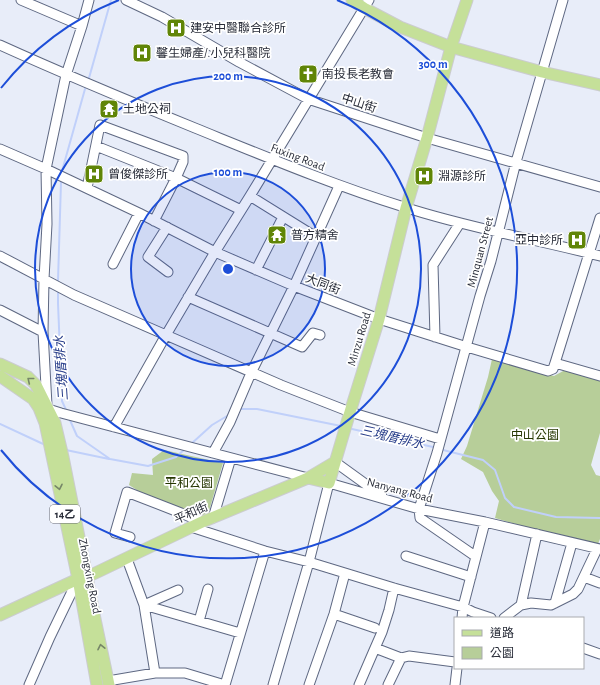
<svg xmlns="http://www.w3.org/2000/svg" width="600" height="685" viewBox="0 0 600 685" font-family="'Alegreya Sans','Noto Sans TC',sans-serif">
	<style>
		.green { fill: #b7ce99 }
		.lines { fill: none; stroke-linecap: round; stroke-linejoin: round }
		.stream { stroke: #c0d0fa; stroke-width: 2 }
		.minor-casing { stroke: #5e6882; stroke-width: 11 }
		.major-casing { stroke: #cbcccf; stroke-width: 13 }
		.minor { stroke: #fff; stroke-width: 9 }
		.major { stroke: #c5e099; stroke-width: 11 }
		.oneway { stroke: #768668 }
		.ring { fill: none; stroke: #1d4ed8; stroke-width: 2 }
		.labels { text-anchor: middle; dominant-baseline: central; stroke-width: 3.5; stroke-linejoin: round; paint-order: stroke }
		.shield { fill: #fff; stroke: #686b74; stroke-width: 1 }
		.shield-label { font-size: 11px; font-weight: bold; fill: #282c38 }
		.poi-label { font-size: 12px; fill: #282c38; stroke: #fff; text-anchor: start }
		.street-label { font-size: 12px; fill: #282c38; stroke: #fff }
		.park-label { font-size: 12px; fill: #253600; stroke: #fff }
		.water-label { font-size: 13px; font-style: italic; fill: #263c89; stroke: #fff }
		.centre { fill: #1d4ed8; stroke: #fff; stroke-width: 2 }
		.ring-label { font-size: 12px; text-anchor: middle; font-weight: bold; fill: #1d4ed8; stroke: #fff; stroke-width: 3.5; stroke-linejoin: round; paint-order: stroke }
	</style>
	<rect width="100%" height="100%" fill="#e8edf9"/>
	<!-- green -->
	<path class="green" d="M492,359h6l56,17 11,-6 35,8v55l-9,32 5,10 4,1v63l-2,5 -31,-5 -72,-21 4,-17 -7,-10 -9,-19 -22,-13 6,-13 21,-69z
		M164,450l59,13 -16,55 -7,-1 -60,-25 -11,-7 3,-12 21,2 -1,-16z"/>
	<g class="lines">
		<!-- stream -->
		<path class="stream" d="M89,78l22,-78
			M62,171l23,-82
			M58,281l3,-99
			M58,292v11l4,98 5,11
			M240,409h17l84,17
			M69,418l8,18 33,23 38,7 28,-9 9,-8
			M0,424l41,19 5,2
			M352,429l81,18
			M191,444l21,-19 15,-9
			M66,450l43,9
			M443,450l40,10 12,10 10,28 9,9 42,10 44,1"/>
		<!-- minor casing -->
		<g class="minor-casing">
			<path id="minor" d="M21,0l61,26
				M126,0l36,17 77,45 69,37 119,39 173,49
				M0,45c64,29 129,56 195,83 69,28 138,57 209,79 64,21 131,32 196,49
				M96,146l80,32 65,32
				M0,149l46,20 93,44 76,39 79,34 85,33 88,28 81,24 5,-2 2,-6 45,13
				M87,188l13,-63 83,31v6l-7,16 -22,43
				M250,196l66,41
				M167,227l-19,30 20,15
				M0,256l74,39 207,90 69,27 90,27
				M113,264l26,-51
				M256,270l27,-53
				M188,297l114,50 11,-14 7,2
				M0,310l43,22
				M435,337l-2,-72 27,-42
				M555,363l45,-145
				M47,405l-4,-73 1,-53 3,-55 -1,-55 20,-94 16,-49 7,-26
				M45,408l16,5 247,65
				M114,427l52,-92 49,-83 35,-56 119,-196
				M213,453l17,-31 21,-49 43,-87 45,-100
				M335,462l47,34
				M213,518l18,-60
				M191,527l74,24 44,11 85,26 69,19 10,5 18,6
				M130,537l-15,-4 12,-41 54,21 21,9
				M406,556l65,21
				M475,556l-55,-38 -1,-9 18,-56 43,-157 11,-35 25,-99 47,-162
				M127,559l17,46 11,68
				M584,577l16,6
				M178,590l-34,15 96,28
				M555,603l17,-60
				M521,605l16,-71
				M334,614l41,14
				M462,618l1,-11 22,-85
				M504,618l17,-13 10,-2 20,2 22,-11 5,-5 19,-40
				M199,621l9,-32
				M375,648l7,-16 7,-22 5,-22
				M583,648l17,6
				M108,681l47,-8h30l40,12
				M29,685l21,-48 29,-60
				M225,685l40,-134
				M273,685l36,-123 20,-79 90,26 66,13 115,27
				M309,685l25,-71 11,-41
				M359,685l16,-37 26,10
				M388,685l13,-27 8,-2 46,6
				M455,685l2,-17"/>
		</g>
		<!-- major casing -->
		<g class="major-casing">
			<path id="major" d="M352,0l12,8 36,19 51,20 91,25 58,13
				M0,364l28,13 8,8 19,38 8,34 24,120 8,42 14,66
				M0,376l33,23 6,9 6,15 33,156 19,106
				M308,478l21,5 21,-71 29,-93 27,-111 21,-70 24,-91 16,-47
				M0,615l78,-36 9,-2 115,-55 106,-44 27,-16"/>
		</g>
		<!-- minor -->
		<use href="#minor" class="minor"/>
		<!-- major -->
		<use href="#major" class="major"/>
	</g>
	<!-- one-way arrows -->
	<defs><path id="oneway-chevron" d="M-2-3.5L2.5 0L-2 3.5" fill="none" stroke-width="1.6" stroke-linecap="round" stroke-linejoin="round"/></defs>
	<g class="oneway">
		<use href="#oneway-chevron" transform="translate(30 380) rotate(-141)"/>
		<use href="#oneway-chevron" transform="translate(59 487) rotate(78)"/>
		<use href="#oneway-chevron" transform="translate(101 647) rotate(-102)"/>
	</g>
	<!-- distance rings -->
	<circle cx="228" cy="269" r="97" fill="#1d4ed8" fill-opacity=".12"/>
	<g class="ring">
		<circle cx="228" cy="269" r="97"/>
		<circle cx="228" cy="269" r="193"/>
		<path d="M1 88A290 290 0 0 1 119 0M337 0A290 290 0 1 1 1 450"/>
	</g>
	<!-- icons -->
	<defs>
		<g id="hospital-square" transform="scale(1)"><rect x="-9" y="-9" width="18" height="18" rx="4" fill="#608507" stroke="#fff"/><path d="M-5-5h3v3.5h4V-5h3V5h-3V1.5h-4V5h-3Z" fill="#fff"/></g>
		<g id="church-square" transform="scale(1)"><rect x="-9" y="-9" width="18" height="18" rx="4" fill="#608507" stroke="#fff"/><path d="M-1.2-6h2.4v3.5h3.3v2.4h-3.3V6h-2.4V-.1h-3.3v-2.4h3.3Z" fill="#fff"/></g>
		<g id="temple-square" transform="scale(1)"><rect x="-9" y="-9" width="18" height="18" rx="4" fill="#608507" stroke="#fff"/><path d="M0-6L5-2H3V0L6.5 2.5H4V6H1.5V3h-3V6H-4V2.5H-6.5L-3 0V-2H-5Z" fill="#fff"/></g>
	</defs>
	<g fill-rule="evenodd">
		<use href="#hospital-square" x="176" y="28"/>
		<use href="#hospital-square" x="142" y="53"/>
		<use href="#church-square" x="308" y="74"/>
		<use href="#temple-square" x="109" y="109"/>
		<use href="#hospital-square" x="94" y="174"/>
		<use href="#hospital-square" x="424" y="176"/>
		<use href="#temple-square" x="277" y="235"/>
		<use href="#hospital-square" x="577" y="240"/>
	</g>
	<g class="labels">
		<!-- shield labels -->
		<rect class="shield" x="50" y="505" width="30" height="18" rx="3"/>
		<g class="shield-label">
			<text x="65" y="514">14乙</text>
		</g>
		<!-- poi labels -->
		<g class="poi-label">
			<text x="190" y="28">建安中醫聯合診所</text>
			<text x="156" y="53">馨生婦產/.小兒科醫院</text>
			<text x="322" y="74">南投長老教會</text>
			<text x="123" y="109">土地公祠</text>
			<text x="108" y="174">曾俊傑診所</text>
			<text x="438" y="176">淵源診所</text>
			<text x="291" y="235">普方精舍</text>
			<text x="563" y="240" text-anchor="end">亞中診所</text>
		</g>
		<!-- street labels -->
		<g class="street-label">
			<text transform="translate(359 103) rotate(18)">中山街</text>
			<text transform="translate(298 157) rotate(21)">Fuxing Road</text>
			<text transform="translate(480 252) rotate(-75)">Minquan Street</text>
			<text transform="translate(323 284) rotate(21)">大同街</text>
			<text transform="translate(359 339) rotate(-73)">Minzu Road</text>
			<text transform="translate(400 490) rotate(15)">Nanyang Road</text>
			<text transform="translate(191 513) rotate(-24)">平和街</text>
			<text transform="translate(90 576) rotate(79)">Zhongxing Road</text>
		</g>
		<!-- park labels -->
		<g class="park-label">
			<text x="535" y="435">中山公園</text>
			<text x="189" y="483">平和公園</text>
		</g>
		<!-- water labels -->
		<g class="water-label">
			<text transform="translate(62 368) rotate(-94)">三塊厝排水</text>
			<text transform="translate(392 438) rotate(13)">三塊厝排水</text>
		</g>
	</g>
	<circle cx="228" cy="269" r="6" class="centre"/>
	<g class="ring-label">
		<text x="433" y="68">300 m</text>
		<text x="228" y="80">200 m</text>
		<text x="228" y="176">100 m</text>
	</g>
	<!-- legend -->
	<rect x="454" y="617" width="130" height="52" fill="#ffffff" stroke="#a9abaf"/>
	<rect x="462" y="630" width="20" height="6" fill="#c5e099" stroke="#a9abaf"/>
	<text x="490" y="637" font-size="12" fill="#282c38">道路</text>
	<rect x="462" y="647" width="20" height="12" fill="#b7ce99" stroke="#a9abaf"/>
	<text x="490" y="657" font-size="12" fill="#282c38">公園</text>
</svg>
